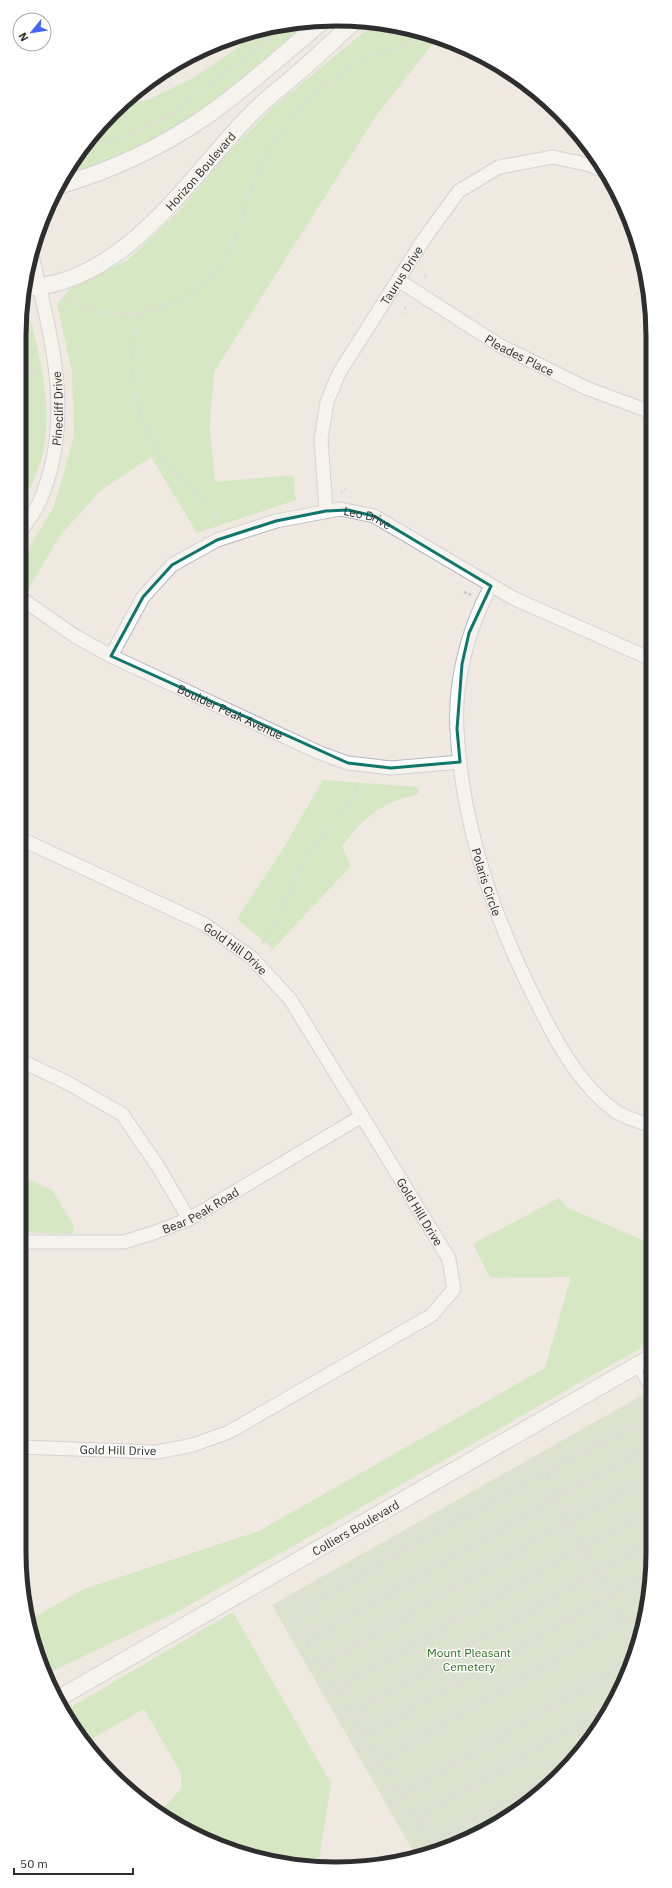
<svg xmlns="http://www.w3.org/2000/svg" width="672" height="1888" viewBox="0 0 672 1888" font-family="'IBM Plex Sans',sans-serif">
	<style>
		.green { fill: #b6e59e }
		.cemetery { fill: #c8d9b8 }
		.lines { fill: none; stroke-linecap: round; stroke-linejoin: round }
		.service-casing { stroke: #b4b7c1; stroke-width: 8 }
		.minor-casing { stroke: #b4b7c1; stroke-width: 15 }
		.tertiary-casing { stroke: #b4b7c1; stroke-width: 18 }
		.path { stroke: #c9c9c9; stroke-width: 2.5; stroke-dasharray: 3 2; stroke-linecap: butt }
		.service { stroke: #fff; stroke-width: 6 }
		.minor { stroke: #fff; stroke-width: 13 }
		.tertiary { stroke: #fff; stroke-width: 16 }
		.marked { fill: none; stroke: #0f766e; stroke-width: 3; stroke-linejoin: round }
		.labels { text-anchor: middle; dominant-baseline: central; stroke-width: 3; stroke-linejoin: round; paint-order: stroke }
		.street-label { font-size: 12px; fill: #2e2e2e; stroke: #fff }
		.park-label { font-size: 12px; fill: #2c6e1b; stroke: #fff }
		.rim { fill: none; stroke: #2e2e2e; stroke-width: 5 }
	</style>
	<rect width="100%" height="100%" fill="#efe9e1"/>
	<!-- green -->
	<path class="green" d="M309,21c-34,28 -66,58 -102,84 -40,29 -95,56 -142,70l19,-32 34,-36 32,-8 45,-22 41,-28 16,-17 42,-10z
		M375,23l43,7 22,9 -5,2 -59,75 -162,256 -4,55 5,55 78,-7 3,25 -99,33 -46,-76 -51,34 -41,46 -30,51 -9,-7 -1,-18 35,-56 20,-71 -2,-64 -15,-68 13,-15 59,-30 52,-50 44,-53 48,-49z
		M23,305l5,4c11,45 24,91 16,138 -2,14 -9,27 -13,41l-12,-9v-143z
		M323,780l95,7 1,7c-38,9 -53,21 -77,52l9,20 -78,83 -36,-30 49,-75z
		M19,1174l33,16 22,36 -1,8 -54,-2z
		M559,1198l9,10 84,36 1,97 -474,270 -135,64 -17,-54 57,-32 175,-58 286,-163 26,-91 -81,1 -17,-34z
		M233,1612l98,171 -13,84 -23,-1 -99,-30 -29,-18 -6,-7 20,-22v-16l-37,-64 -58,33 -20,-32z"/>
	<!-- cemetery -->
	<path class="cemetery" d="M653,1389v163l-11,82 -43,94 -39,48 -48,39 -95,43 -145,-253z"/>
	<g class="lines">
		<!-- service casing -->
		<g class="service-casing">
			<path id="service" d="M636,1367l17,30"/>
		</g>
		<!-- minor casing -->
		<g class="minor-casing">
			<g id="minor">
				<path id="s1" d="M398,280l101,65 87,43 65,24"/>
				<path id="s2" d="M326,511l-5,-72 6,-37 12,-29 85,-134 35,-48 40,-24 54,-10 37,8 14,6"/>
				<path id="s3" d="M19,534c6,-10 15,-20 20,-31 37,-84 12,-166 -8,-251"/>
				<path id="s4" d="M491,586c-23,42 -37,96 -34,144 5,98 39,194 84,281 18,36 41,76 74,100 11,7 25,11 37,15"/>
				<path id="s5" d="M19,597l56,39 36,20 209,97 28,10 43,5 69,-6"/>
				<path id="s6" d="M111,656l32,-59 29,-32 45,-25 59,-19 64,-12 34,7 139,82 138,61"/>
				<path id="s7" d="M19,838l185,86 47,33 39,42 72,117 87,143 5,30 -22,26 -203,117 -36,13 -36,7 -138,-5"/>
				<path d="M19,1060l47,22 56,32 35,51 32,54"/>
				<path id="s8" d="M19,1242h105l32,-10 33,-13 173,-103"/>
			</g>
		</g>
		<!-- tertiary casing -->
		<g class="tertiary-casing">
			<g id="tertiary">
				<path d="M58,186c52,-15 102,-38 147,-69 42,-29 79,-64 118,-96"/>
				<path id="s9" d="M25,288c100,-5 162,-108 225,-173 15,-16 34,-29 50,-44 19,-16 37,-34 56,-51"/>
				<path id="s10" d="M59,1698l594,-342"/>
			</g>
		</g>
		<!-- path -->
		<path class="path" d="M84,144l24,-3 19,-6 46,-22 65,-51 54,-40
			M424,276l5,-1
			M63,298c24,14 57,20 84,13 38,-9 74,-34 88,-72 8,-20 12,-43 21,-63 9,-20 22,-42 37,-59 18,-22 44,-43 70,-56 21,-11 44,-16 64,-28
			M405,307l1,6
			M139,313c-2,13 -6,27 -6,40 -2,36 9,78 31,107 16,21 38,38 54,59
			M19,360l19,15
			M341,493l4,-5
			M464,592l7,3
			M648,679l3,1
			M262,943l14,-19 20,-49 19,-32 35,-40 8,-19
			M307,1642l249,-144 97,-53
			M638,1642l-78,-136 -13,-35 74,-37 32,-19
			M322,1665l247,-144 84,-44
			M336,1689l247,-142 70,-37
			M351,1714l302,-174
			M365,1736l285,-163
			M380,1761l266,-154
			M401,1796l229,-135
			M416,1819l193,-112
			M431,1843l136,-75
			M435,1851l-128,-209 -5,-24 8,-14 104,-60 133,-73"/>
		<!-- service -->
		<use href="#service" class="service"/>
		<!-- minor -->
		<use href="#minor" class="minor"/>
		<!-- tertiary -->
		<use href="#tertiary" class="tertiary"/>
	</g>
	<!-- marked area -->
	<path d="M0 0H672V1888H0ZM348,510l26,6 117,70 -22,47 -7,31 -5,65 3,33 -69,6 -43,-5 -237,-107 32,-59 29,-32 45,-25 59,-19 50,-10z" fill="#efe9e1" fill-opacity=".55" fill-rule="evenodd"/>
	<path class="marked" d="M348,510l26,6 117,70 -22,47 -7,31 -5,65 3,33 -69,6 -43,-5 -237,-107 32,-59 29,-32 45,-25 59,-19 50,-10z"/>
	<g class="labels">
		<!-- street labels -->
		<g class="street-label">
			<text stroke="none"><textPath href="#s9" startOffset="217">Horizon Boulevard</textPath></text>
			<text stroke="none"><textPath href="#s2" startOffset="257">Taurus Drive</textPath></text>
			<text stroke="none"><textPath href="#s1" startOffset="143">Pleades Place</textPath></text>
			<text stroke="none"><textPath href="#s3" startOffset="134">Pinecliff Drive</textPath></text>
			<text stroke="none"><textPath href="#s6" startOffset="318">Leo Drive</textPath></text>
			<text stroke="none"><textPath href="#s5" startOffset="241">Boulder Peak Avenue</textPath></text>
			<text stroke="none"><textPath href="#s4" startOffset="305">Polaris Circle</textPath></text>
			<text stroke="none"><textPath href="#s7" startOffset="244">Gold Hill Drive</textPath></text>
			<text stroke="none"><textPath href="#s8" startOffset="188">Bear Peak Road</textPath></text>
			<text stroke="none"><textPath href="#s7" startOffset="568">Gold Hill Drive</textPath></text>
			<text transform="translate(118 1450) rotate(1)">Gold Hill Drive</text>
			<text stroke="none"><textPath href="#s10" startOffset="342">Colliers Boulevard</textPath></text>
		</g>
		<!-- park labels -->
		<g class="park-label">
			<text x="469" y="1652">Mount Pleasant<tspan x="469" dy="14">Cemetery</tspan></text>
		</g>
	</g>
	<!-- crop -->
	<path d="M0 0H672V1888H0ZM336 26H336A310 310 0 0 1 646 336V1552A310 310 0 0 1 336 1862H336A310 310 0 0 1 26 1552V336A310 310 0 0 1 336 26Z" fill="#fff" fill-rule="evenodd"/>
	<path class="rim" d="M336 26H336A310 310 0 0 1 646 336V1552A310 310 0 0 1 336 1862H336A310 310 0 0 1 26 1552V336A310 310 0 0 1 336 26Z"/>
	<!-- north arrow -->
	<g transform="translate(32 32) rotate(240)"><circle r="19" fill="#ffffff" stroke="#ababab"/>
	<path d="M0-3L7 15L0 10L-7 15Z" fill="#4264fb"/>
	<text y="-6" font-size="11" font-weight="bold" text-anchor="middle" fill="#2e2e2e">N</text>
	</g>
	<!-- scale -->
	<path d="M14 1868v6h119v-6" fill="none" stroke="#2e2e2e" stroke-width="2"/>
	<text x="20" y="1868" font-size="12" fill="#2e2e2e" stroke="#ffffff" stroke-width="3" paint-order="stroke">50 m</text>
</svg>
